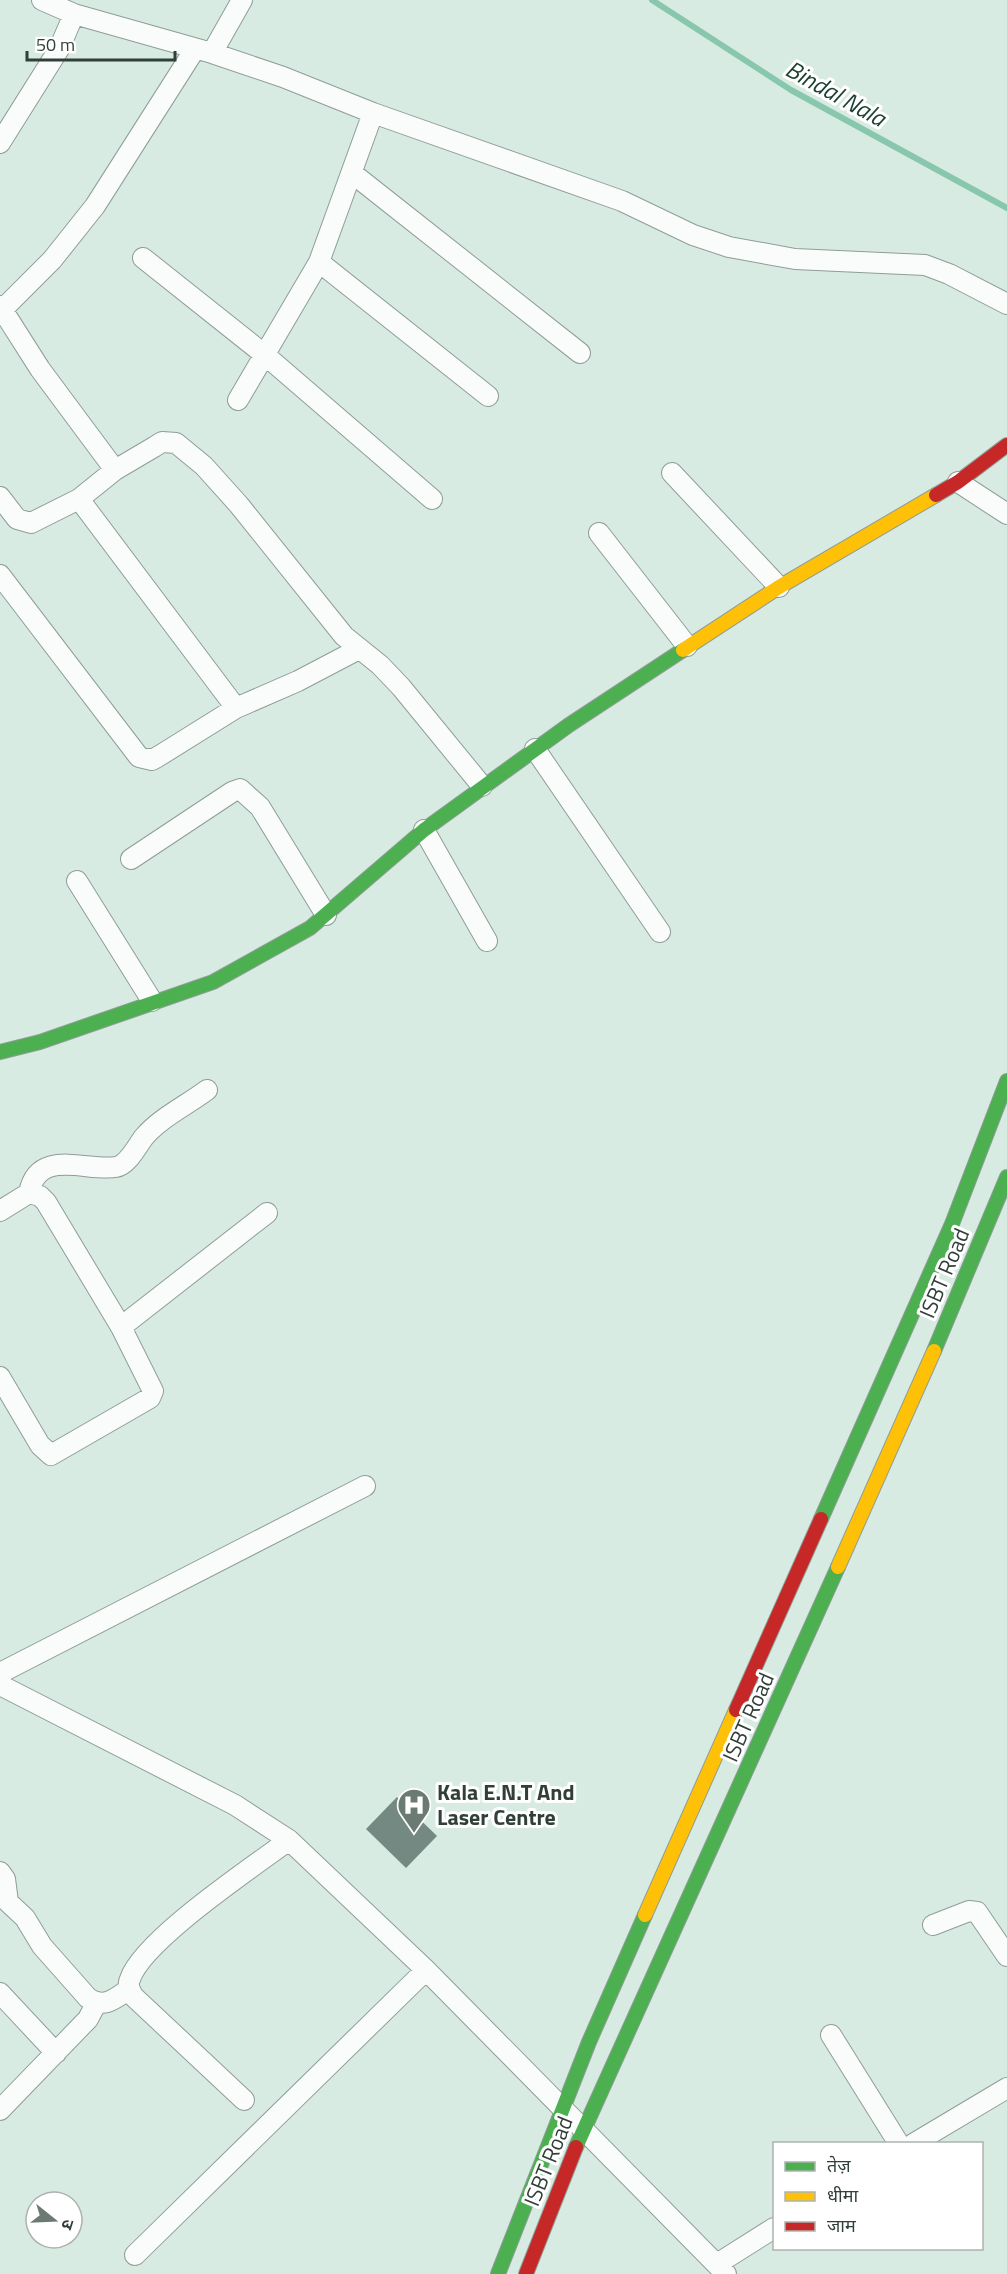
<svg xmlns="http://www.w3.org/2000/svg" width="1007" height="2274" viewBox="0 0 1007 2274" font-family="'Titillium Web','Noto Sans Devanagari',sans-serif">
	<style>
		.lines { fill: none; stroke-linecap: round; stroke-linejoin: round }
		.stream { stroke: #88c7ad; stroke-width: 6 }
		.building { fill: #738981 }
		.street-casing { stroke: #8f9d97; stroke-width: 22 }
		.fast-casing { stroke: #8f9d97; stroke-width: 16 }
		.slow-casing { stroke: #8f9d97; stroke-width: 16 }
		.jam-casing { stroke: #8f9d97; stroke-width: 16 }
		.street { stroke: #f9fcfb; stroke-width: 20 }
		.fast { stroke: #4caf50; stroke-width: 14 }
		.slow { stroke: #ffc107; stroke-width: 14 }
		.jam { stroke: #c62828; stroke-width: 14 }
		.labels { text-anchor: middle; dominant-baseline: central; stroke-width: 6; stroke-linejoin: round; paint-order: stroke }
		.street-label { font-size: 22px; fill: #313f39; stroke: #fff }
		.poi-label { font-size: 22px; font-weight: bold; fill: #313f39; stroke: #fff; text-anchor: start }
		.water-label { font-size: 24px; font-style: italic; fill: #1c4132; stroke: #fff }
	</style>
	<rect width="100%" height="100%" fill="#d8ebe2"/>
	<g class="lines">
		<!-- stream -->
		<path class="stream" d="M652,0l139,90 216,118"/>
	</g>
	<!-- building -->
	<path class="building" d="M397,1797l40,39 -31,32 -40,-39z"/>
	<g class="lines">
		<!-- street casing -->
		<g class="street-casing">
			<path id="street" d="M42,0l32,14 138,39 71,24 90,36 249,88 71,34 36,12 66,12 130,6 24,9 58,30
				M212,53l30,-53
				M0,143l59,-94 15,-35
				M352,173l228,180
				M143,258l122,97 167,144
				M319,262l169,134
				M0,306l40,63 75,101
				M2,310l50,-50 43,-54 100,-157
				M238,400l81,-138 54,-149
				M672,473l107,114
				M958,482l49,32
				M0,497l17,22 14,4 48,-24 36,-29 39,-23 8,-5 14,1 28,23 35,39 105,131 36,29 21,22 81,99
				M79,499l157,209
				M599,533l88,113
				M0,575l139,182 13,3 7,-4 77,-48 62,-27 61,-32
				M535,749l125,183
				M424,830l63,111
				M131,859l101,-67 8,-3 20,18 66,108
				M77,881l75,120
				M29,1193c9,-46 58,-21 87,-26 12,-2 21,-21 28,-30 16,-19 43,-32 63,-47
				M0,1211l29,-18 11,3 6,6 75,125 32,64 -3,7 -99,57 -11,-10 -40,-68
				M121,1327l146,-114
				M0,1673l365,-187
				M0,1685l235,120 54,35 137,130 300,304
				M0,1872l5,7 3,23 17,16 17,28 46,52c16,11 27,1 41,-9
				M933,1925l36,-14 8,1 30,44
				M0,1993l56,60
				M831,2035l68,109
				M244,2100l-111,-104c-3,-6 -6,-11 -3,-17 13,-39 123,-112 159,-139
				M0,2110l88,-91 8,-15
				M913,2144l94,-56
				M135,2255l291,-285
				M717,2264l57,-36"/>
		</g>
		<!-- fast casing -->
		<g class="fast-casing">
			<path id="fast" d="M0,1052l40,-10 173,-60 97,-54 114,-98 145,-105 114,-75
				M934,1351l73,-174
				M821,1519l131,-295 55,-143
				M576,2147l262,-580
				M498,2274l91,-232 56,-127"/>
		</g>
		<!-- slow casing -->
		<g class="slow-casing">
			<path id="slow" d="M683,650l96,-63 157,-92
				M838,1567l96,-216
				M645,1915l91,-205"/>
		</g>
		<!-- jam casing -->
		<g class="jam-casing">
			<path id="jam" d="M936,495l22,-13 49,-37
				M736,1710l85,-191
				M526,2274l50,-127"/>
		</g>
		<!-- street -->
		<use href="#street" class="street"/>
		<!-- fast -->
		<use href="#fast" class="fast"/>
		<!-- slow -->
		<use href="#slow" class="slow"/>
		<!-- jam -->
		<use href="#jam" class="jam"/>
	</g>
	<!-- icons -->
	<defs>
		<g id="hospital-pin" transform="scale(1.725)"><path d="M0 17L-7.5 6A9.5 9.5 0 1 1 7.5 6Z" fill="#6b7b74" stroke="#fff"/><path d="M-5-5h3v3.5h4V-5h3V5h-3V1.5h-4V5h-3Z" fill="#fff"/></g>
	</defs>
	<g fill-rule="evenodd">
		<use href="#hospital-pin" x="414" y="1805"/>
	</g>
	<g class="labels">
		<!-- street labels -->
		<g class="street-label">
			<text transform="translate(944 1273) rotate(-67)">ISBT Road</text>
			<text transform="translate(748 1717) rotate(-66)">ISBT Road</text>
			<text transform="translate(548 2161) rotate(-68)">ISBT Road</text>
		</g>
		<!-- poi labels -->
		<g class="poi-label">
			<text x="437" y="1792">Kala E.N.T And<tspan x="437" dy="25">Laser Centre</tspan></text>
		</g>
		<!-- water labels -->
		<g class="water-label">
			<text transform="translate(836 93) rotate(29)">Bindal Nala</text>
		</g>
	</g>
	<!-- legend -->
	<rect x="773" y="2142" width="210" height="108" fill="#ffffff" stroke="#adb2b0" stroke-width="1.5"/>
	<rect x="785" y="2162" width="30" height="9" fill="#4caf50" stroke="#adb2b0" stroke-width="1.5"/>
	<text x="827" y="2172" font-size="18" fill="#313f39">तेज़</text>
	<rect x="785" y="2192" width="30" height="9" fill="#ffc107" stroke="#adb2b0" stroke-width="1.5"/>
	<text x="827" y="2202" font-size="18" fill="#313f39">धीमा</text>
	<rect x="785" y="2222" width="30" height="9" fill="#c62828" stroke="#adb2b0" stroke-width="1.5"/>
	<text x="827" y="2232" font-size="18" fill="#313f39">जाम</text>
	<!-- north arrow -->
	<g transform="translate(54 2220) rotate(108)"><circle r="28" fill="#ffffff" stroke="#adb2b0" stroke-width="1.5"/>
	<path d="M0-4.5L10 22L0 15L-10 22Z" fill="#6b7b74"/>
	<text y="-9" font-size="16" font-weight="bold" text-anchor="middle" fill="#313f39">उ</text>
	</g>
	<!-- scale -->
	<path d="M27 51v9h148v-9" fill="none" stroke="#313f39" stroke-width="3"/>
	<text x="36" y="51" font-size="18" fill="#313f39" stroke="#ffffff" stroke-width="4.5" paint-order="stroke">50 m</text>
</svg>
